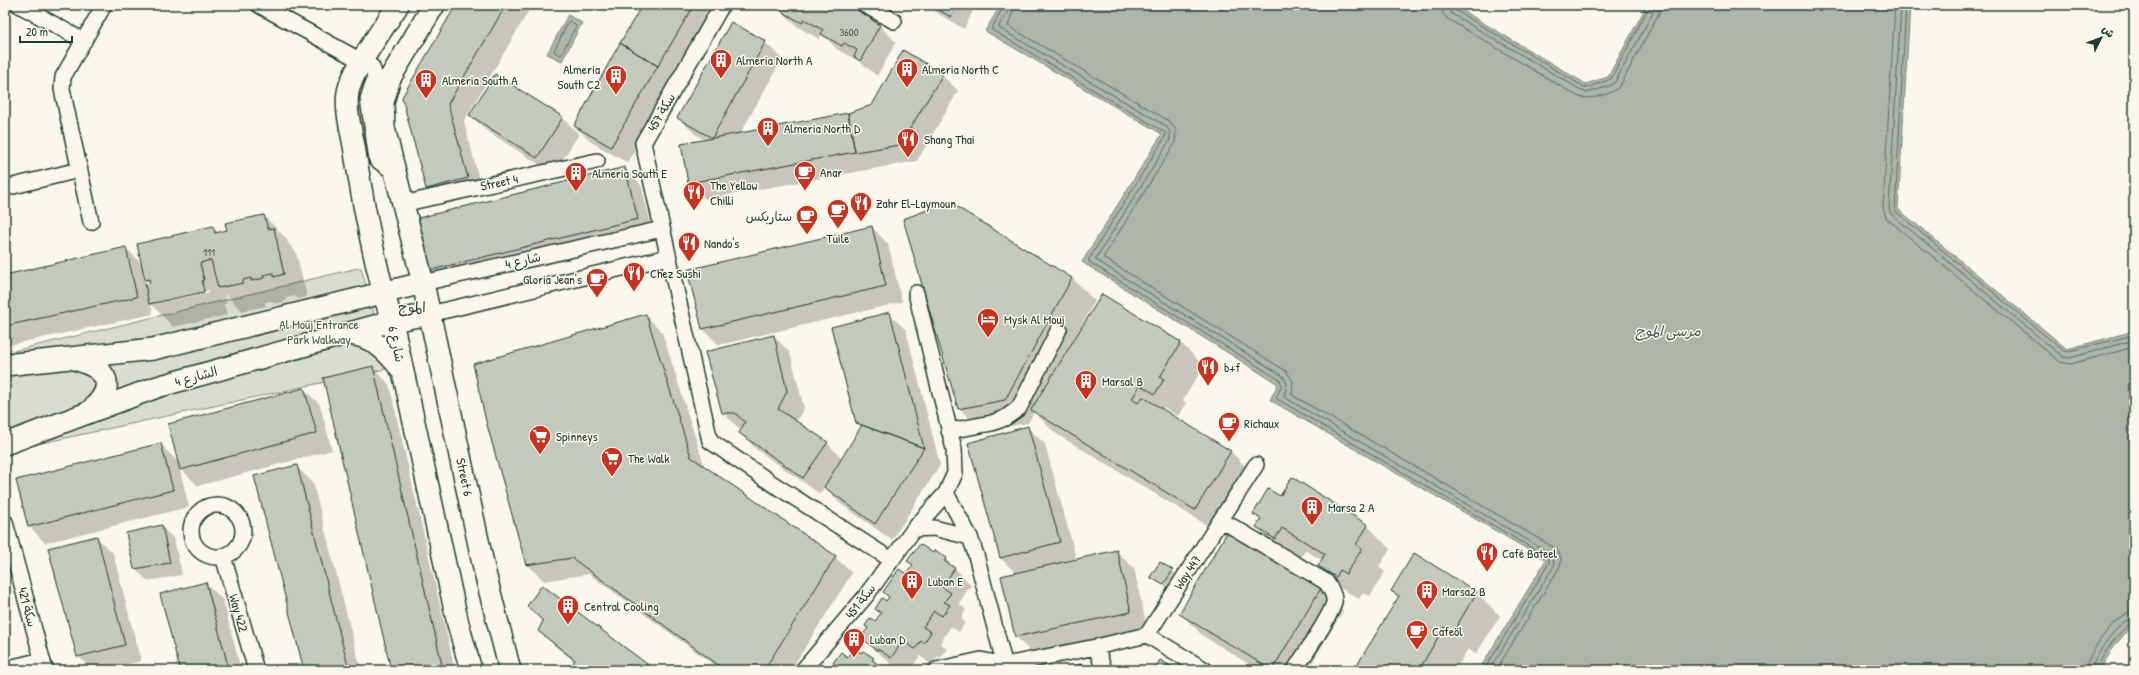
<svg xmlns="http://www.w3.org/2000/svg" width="2139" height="675" viewBox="0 0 2139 675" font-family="'Patrick Hand','Playpen Sans Arabic',sans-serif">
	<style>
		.green { fill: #dbdcd1; stroke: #7d8c82 }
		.water { fill: #adb4aa; stroke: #74847b }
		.shadow { fill: #0003; fill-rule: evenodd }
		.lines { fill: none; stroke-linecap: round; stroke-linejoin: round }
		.shore { stroke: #586d63; stroke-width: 1 }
		.building { fill: #c4c9be; stroke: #1f3d34 }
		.street-casing { stroke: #1f3d34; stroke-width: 18 }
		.secondary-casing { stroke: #1f3d34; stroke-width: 24 }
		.street { stroke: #fbf7ec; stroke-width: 15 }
		.secondary { stroke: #fbf7ec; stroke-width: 21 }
		.labels { text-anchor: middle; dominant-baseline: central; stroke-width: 3; stroke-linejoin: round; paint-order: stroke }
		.number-label { font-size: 11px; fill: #486056 }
		.poi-label { font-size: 13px; fill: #1f3d34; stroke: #fbf7ec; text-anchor: start }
		.street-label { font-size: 13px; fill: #1f3d34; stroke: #fbf7ec }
		.park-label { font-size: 13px; fill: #455d53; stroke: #fbf7ec }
		.neighbourhood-label { font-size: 14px; fill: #1f3d34; stroke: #fbf7ec }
		.water-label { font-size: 14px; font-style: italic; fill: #425b52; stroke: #fbf7ec }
	</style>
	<rect width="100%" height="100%" fill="#fbf7ec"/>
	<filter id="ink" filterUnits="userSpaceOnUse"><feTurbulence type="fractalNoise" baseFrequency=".025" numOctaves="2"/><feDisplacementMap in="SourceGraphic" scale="8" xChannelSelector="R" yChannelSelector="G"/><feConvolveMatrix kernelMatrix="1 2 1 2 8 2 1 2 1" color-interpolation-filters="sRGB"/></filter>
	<g filter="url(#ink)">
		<!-- green -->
		<path class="green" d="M358,268h3l29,100 -385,83v-98z"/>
		<!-- water -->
		<path class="water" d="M1001,5h452l133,79 22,-7 39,-72h263l-12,204 169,140 67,-18v293l-20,22 -14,24h-621l67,-110 -276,-160 8,-16 -196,-122 80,-128 -177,-103z
			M568,15l14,8 -20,38 -15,-7z"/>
		<!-- shadow -->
		<path class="shadow" d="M457,5h75l-68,116 19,74 -39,10 -17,-17z
			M644,5h77l-93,158 -37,-21 -16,-16z
			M771,5h89l20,18 -1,2 17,17 -19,34 -18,-15 -21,-11 -12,-12 -5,-3 -2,4 -21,-12 -20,-18z
			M929,5h47l-12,24 -27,-16z
			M765,42l17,17 -42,75 108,-20 25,-8 69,-31 16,16 -41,70 -212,38 -16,-17 16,-42 -10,-6 -17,-16z
			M470,115l92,3 17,16 -25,40 -67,-43z
			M625,168l16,17 13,50 -209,52 -17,-17z
			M264,216l23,23 1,4 8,9 11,45 -9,2 -3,-3 -9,2v3l-11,3 -3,-3 -7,1 1,4 -24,5 -17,-17 2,9 -3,1 3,11 -54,12 -22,-23 2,10 -148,32v-70l121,-28 17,17 70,-38 5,6 10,-2zM145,279l5,5 -3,1zM209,290v2l-40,9 -1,-2z
			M872,227l16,17 14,58 -183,43 -16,-16z
			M1072,278l23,23 -14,25 2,1 19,-32 79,48 23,23 -21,34 3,3 -8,13 -15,-9 -1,3 68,41 23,23 -35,58 -163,-99 -21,-21 -6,11 -46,8 -23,-23z
			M889,314l17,16 34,135 -48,75 -51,-36 -16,-17 -5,7 -64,-45 -16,-16 2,-4h-3l-16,-17 51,-76 16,17 14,55 -8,14 31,21 15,15 20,-31 -5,-5z
			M646,315l16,17 43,136 130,89 17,16 -61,97h-70l-132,-96 -45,7 -17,-17z
			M373,368l16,16 66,286h-63z
			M304,389l16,16 12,45 -134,36 -19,-19 10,40 -144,36 -16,-17 132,-81 18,18z
			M1028,428l17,16 31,114 -10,3v2l51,-11 17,16 13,60 -115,25 -16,-16 -14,-60 14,-4 -16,-15z
			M296,466l17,17 48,187h-56z
			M1292,479l76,47 22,23 -11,18 6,5 -15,24 -7,-3 -4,6 -17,-10 -23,-23 3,-6 -17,-10 -6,11 -19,-12 -23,-22 4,-6 -7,-7 26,-16z
			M161,526l13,13 8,36 -34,6 -13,-12z
			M96,537l17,16 28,108 -36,9h-13l-14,-14z
			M933,554l13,5 25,26 -12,18 7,7 -5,8 4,5 -6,9 -8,-6 -11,17 7,6 -7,10 -2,-3 -6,9 -12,-9 -10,14h-8l-7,-5 -1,2 -32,-30 19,-23 -5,-6 11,-6 26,-36 -4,-5z
			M1414,555l63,38 23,23 -24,38 -8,-5 -13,21h-92l-5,-5 41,-67 -7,-7z
			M1172,571l4,4 -9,13 -16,-11z
			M206,583l17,17 18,70h-60z
			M1321,588l22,23 -35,59h-49l-56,-34 -23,-23z
			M528,606l125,64h-83l5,-8 -19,-15 -17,-16 4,-9z
			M5,634l8,31 -8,2z
			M862,654l11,5 11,11h-45l1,-1 -5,-6z
			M974,664l6,6h-23z"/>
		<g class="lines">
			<!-- shore -->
			<path class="shore" d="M1004,5l-12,23v2l174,103 -1,4 -76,122v3l191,118 2,5 -6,12 1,2 272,159v5l-65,107
				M1009,5l-1,6 -9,15v2l167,98 4,6v8l-74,118v2l187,116 4,8 -3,13 269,158 1,11 -65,104
				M1015,5l-7,21 161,95 7,9 -1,13 -71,113v2l182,113 7,10 -1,14 261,152c8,5 10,13 6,21l-63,102
				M1441,5l2,9 5,5 129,77c11,5 34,-1 43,-10l39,-73 2,-8
				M1447,5l5,9 134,79 24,-7 5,-4 39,-71 1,-6
				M1452,5l3,5 131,78 25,-9 39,-74
				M1895,5l-12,202 3,11 174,144 11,2 63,-17
				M1901,5l-12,202 2,7 172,143 7,1 64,-18
				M1906,5l-11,206 170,141 69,-17
				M571,21l5,5 -15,29h-2l-5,-4 14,-29z
				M2086,670c0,-16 32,-59 48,-59
				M2092,670c0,-13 29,-52 42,-53
				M2097,670c1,-10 27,-47 37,-48"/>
		</g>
		<!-- building -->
		<path class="building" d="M456,5h50l-58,99 20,74 -42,11 -24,-92z
			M642,5h52l-36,61 -38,-23z
			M775,5h87l10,11 -2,3 10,6 -20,36 -6,-4 3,-7 -13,-7 -2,3 -21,-12 2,-4 -19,-11 -2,4 -21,-12 1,-2z
			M930,5h28l-7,12z
			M731,22l35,19 -54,97 -35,-20z
			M620,43l38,23 -47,81 -37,-21z
			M903,50l40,24 -43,71 -45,7 -7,-39 24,-8z
			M495,74l68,43 -26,41 -68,-43z
			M848,113l7,39 -167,31 -7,-39z
			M625,167l13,52 -211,52 -13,-52z
			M949,202l123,76 -67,122 -47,9 -55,-190z
			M264,215l4,14 6,-1 10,46 -10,3 -1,-4 -10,2 1,3 -13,3v-3l-8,2v3l-25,5 -7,-28 -11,3 4,17 -2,1 2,11 -55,12 -4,-20 5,-1 -1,-4 -4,1 -8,-36 76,-18 2,7 12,-3 -2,-7z
			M872,226l14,60 -184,43 -15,-59z
			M126,247l11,50 -132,29v-51z
			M1102,294l79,48 -21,35 4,2 -9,15 -15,-9 -8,14 6,4 5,-6 88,54 -36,59 -164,-100z
			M890,312l34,136 -68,-25 -25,-96z
			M646,314l45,143 145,99 -72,114h-39l-153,-112 -46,7 -40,-144 -13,-57z
			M774,335l13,56 -9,18 50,33 -25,36 -64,-45 6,-11 -10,-9h-13l-17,-61z
			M373,366l63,272 7,32h-52l-68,-292z
			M304,388l13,45 -137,37 -12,-46z
			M862,425l62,23 -49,76 -51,-37z
			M1028,426l32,116 -60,16 -32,-115z
			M161,443l12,47 -145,37 -12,-47z
			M297,465l52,205h-45l-50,-194z
			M1292,477l76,48 -12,20 6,4 -16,25 -6,-4 -4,7 -18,-11 7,-12 -43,-26 -7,11 -19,-12 5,-8 -8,-5 15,-25 12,7z
			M162,525l8,38 -36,6 -8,-36z
			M1228,531l93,57 -49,82 -93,-56z
			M97,536l28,109 -48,12 -29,-109z
			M920,544l13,9 2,-3 12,8 -3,3 11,7 -13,19 9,6 -7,9 6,3 -8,11 -8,-5 -11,16 8,5 -7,11 -3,-2 -6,8 -12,-8 -12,17 -13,-9 -1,2 -16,-14 7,-9 -3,-2 5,-8 5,3 6,-8 -6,-4 7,-11 4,3 3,-4 -6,-5 16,-23 7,5 7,-9 -6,-4z
			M1117,550l14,62 -116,25 -14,-61z
			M1414,553l63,39 -24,40 -9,-5 -25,43h-54l-8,-5 42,-69 -8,-5z
			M1160,562l13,8 -10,15 -13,-8z
			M206,582l23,88h-49l-20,-76z
			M542,585l113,85h-86l6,-10 -37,-29 5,-10 -16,-15z
			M854,648l7,5 2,-2 11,7 -2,2 10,7 -2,3h-42l2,-3 -7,-4 8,-11 6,5z
			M1160,660l18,10h-24z
			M1081,664l2,6h-22z"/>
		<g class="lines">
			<!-- street casing -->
			<g class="street-casing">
				<path id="street" d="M19,5l65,36
					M259,5l113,62 3,10 -7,22 9,61 18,13
					M722,5l-79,138 67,298 57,39 123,79
					M865,5l29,16
					M5,188l74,-18
					M402,204l195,-43
					M91,222l-29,-133 1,-12 41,-72
					M423,283l239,-54
					M430,314l238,-57
					M949,431l43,-8 13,-5 14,-10 40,-79
					M946,493l24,44 6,18 30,115
					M191 531a26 26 0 1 1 52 0a26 26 0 1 1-52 0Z
					M1221,520l105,62c4,6 9,13 8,20 -2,13 -31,54 -39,68
					M5,522l40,148
					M914,529l20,-1 36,9
					M223,556l33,114
					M1147,635l58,35
					M1096,647l51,-12 109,-170
					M5,669l37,-9
					M803,670l62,-73 49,-68 32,-36 9,-20 -1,-24 -38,-156
					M936,670l45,-10 24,5 91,-18 8,23"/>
			</g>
			<!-- secondary casing -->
			<g class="secondary-casing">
				<path id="secondary" d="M398,5c-13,21 -46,65 -50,87 -3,17 3,37 6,54 9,59 20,118 38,175l66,303 13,46
					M434,5l-44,73 -7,24 1,26 39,155 62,290 25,97
					M347,334c25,1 40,17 55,36
					M74,359c35,10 44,27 15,53
					M5,365l148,-16 270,-66
					M5,444l152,-57 235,-66 38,-7"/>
			</g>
			<!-- street -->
			<use href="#street" class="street"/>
			<!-- secondary -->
			<use href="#secondary" class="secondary"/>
		</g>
	</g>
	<!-- icons -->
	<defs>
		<g id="building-pin" transform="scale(1.15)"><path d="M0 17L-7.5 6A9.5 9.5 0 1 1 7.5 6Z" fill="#c8321e" stroke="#fbf7ec"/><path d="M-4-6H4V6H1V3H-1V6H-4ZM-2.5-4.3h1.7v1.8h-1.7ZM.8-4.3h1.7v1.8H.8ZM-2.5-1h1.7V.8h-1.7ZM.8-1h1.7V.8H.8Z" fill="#fff"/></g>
		<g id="restaurant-pin" transform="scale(1.15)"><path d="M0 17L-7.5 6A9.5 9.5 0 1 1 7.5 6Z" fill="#c8321e" stroke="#fbf7ec"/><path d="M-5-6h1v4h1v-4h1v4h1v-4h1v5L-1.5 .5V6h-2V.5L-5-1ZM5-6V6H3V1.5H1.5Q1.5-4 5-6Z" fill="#fff"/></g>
		<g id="cafe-pin" transform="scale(1.15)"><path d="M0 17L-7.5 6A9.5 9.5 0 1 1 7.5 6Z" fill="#c8321e" stroke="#fbf7ec"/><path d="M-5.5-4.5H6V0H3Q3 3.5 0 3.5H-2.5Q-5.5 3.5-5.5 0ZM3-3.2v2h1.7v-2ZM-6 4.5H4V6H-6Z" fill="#fff"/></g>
		<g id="hotel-pin" transform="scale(1.15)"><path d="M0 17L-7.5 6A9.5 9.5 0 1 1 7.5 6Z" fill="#c8321e" stroke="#fbf7ec"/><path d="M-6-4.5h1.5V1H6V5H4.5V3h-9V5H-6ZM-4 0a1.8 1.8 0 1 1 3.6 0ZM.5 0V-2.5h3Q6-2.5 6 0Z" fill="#fff"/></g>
		<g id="supermarket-pin" transform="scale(1.15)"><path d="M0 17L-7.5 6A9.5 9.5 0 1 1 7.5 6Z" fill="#c8321e" stroke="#fbf7ec"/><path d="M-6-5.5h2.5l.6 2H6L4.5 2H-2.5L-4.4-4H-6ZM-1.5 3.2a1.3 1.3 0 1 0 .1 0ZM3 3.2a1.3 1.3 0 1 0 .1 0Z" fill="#fff"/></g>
	</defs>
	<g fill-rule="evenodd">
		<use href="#building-pin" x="721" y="60"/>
		<use href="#building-pin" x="907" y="69"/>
		<use href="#building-pin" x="616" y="76"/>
		<use href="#building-pin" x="426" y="80"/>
		<use href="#building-pin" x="768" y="128"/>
		<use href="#restaurant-pin" x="908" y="139"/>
		<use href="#cafe-pin" x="805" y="172"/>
		<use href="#building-pin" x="576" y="173"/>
		<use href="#restaurant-pin" x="694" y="192"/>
		<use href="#restaurant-pin" x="861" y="203"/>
		<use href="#cafe-pin" x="838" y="210"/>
		<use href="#cafe-pin" x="807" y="216"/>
		<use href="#restaurant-pin" x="689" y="243"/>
		<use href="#restaurant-pin" x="634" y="273"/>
		<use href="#cafe-pin" x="597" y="279"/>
		<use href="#hotel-pin" x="988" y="319"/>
		<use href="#restaurant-pin" x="1208" y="367"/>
		<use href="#building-pin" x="1086" y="381"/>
		<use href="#cafe-pin" x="1229" y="423"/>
		<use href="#supermarket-pin" x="540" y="436"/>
		<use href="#supermarket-pin" x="612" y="458"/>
		<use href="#building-pin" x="1312" y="507"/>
		<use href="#restaurant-pin" x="1487" y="553"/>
		<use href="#building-pin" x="912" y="581"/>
		<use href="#building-pin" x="1427" y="591"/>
		<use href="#building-pin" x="568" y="606"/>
		<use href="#cafe-pin" x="1417" y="631"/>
		<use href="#building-pin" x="854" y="639"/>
	</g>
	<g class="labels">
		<!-- number labels -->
		<g class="number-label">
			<text x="849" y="32">3600</text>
			<text x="209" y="252">111</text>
		</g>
		<!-- poi labels -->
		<g class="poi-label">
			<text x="736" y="60">Almeria North A</text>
			<text x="600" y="69" text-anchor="end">Almeria<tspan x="600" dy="15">South C2</tspan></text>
			<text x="922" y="69">Almeria North C</text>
			<text x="442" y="80">Almeria South A</text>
			<text x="784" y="128">Almeria North D</text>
			<text x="924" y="139">Shang Thai</text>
			<text x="820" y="172">Anar</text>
			<text x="592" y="173">Almeria South E</text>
			<text x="710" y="185">The Yellow<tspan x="710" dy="15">Chilli</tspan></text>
			<text x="876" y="203">Zahr El-Laymoun</text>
			<text x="792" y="216" text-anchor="end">ستاربكس</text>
			<text x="838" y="238" text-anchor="middle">Tuile</text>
			<text x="704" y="243">Nando's</text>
			<text x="650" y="273">Chez Sushi</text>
			<text x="582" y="279" text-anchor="end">Gloria Jean's</text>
			<text x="1004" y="319">Mysk Al Mouj</text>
			<text x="1224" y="367">b+f</text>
			<text x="1102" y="381">Marsal B</text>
			<text x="1244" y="423">Richaux</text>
			<text x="556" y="436">Spinneys</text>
			<text x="628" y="458">The Walk</text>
			<text x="1328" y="507">Marsa 2 A</text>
			<text x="1502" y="553">Café Bateel</text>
			<text x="928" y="581">Luban E</text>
			<text x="1442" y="591">Marsa2 B</text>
			<text x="584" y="606">Central Cooling</text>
			<text x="1432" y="631">Cafeöl</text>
			<text x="870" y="639">Luban D</text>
		</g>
		<!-- street labels -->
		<g class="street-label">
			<text transform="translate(661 112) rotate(-60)">سكة 457</text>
			<text transform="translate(499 182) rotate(-12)">Street 4</text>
			<text transform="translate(523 260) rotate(-13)">شارع 4</text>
			<text transform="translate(397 344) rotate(78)">شارع 6</text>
			<text transform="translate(196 376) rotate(-16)">الشارع 4</text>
			<text transform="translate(465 477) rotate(78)">Street 6</text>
			<text transform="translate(1187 572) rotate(-57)">Way 447</text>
			<text transform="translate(860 601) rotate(-52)">سكة 451</text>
			<text transform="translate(28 607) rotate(75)">سكة 421</text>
			<text transform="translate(239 613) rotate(74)">Way 422</text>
		</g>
		<!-- park labels -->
		<g class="park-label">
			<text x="319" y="324">Al Mouj Entrance<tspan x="319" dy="15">Park Walkway</tspan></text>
		</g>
		<!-- neighbourhood labels -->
		<g class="neighbourhood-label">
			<text x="412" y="306">الموج</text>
		</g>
		<!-- water labels -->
		<g class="water-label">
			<text x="1668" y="330">مرسى الموج</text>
		</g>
	</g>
	<!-- margin -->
	<rect width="2139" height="675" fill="none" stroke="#fbf7ec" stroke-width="20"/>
	<rect x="10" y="10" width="2119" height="655" fill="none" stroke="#1f3d34" stroke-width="1.5" filter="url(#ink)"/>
	<!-- north arrow -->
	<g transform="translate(2101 38) rotate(48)" stroke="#fbf7ec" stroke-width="3" paint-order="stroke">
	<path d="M0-3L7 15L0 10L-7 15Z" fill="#1f3d34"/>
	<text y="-6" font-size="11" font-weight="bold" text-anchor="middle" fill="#1f3d34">ش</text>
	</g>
	<!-- scale -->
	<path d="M20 36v6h52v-6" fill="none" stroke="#1f3d34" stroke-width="2"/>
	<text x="26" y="36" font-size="12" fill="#1f3d34" stroke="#fbf7ec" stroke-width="3" paint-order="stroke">20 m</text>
</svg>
